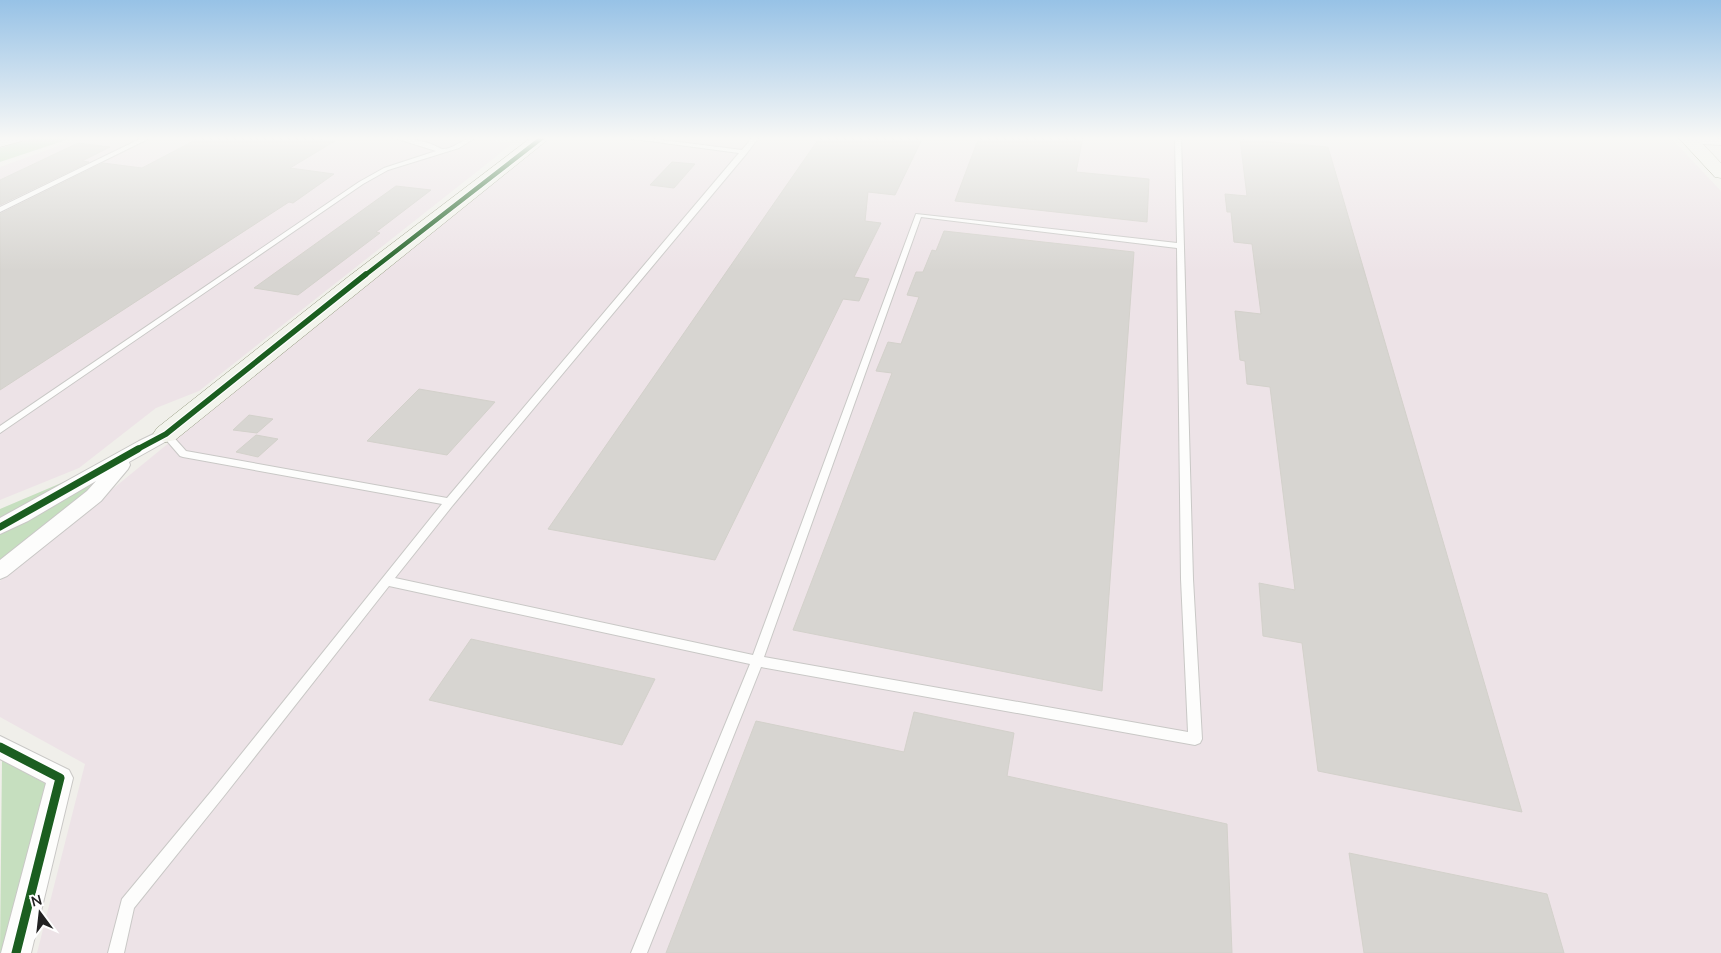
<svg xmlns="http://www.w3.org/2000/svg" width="1721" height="953" viewBox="0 0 1721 953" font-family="'Nunito Sans',sans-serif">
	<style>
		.industrial { fill: #ede3e7 }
		.forest { fill: #c6dfbf }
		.building { fill: #d7d5d1; stroke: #d3d1cb }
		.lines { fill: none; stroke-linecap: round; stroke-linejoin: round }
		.lane-casing { stroke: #c9c8c6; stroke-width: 2 }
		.street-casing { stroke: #c9c8c6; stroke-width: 2 }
		.secondary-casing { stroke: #959b81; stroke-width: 1 }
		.lane { fill: #fdfdfc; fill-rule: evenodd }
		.street { fill: #fdfdfc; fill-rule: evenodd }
		.secondary { fill: #f3f4ed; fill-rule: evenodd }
		.cycleway-far3-casing { stroke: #fff; stroke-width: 6 }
		.cycleway-far2-casing { stroke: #fff; stroke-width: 8 }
		.cycleway-far1-casing { stroke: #fff; stroke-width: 10 }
		.cycleway-casing { stroke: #fff; stroke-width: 12 }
		.cycleway-far3 { stroke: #1b5e20; stroke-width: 4.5 }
		.cycleway-far2 { stroke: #1b5e20; stroke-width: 5.5 }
		.cycleway-far1 { stroke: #1b5e20; stroke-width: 7 }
		.cycleway { stroke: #1b5e20; stroke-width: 9 }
	</style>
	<rect width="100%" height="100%" fill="#f0efea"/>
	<!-- industrial -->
	<path class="industrial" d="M83,137h391l38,7 -313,247 -43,17 -77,60 -79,32v-333z
		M543,137h1127l51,54v762h-1684l48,-189 -85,-47v-136z"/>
	<!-- forest -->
	<path class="forest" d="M36,137h39l-75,25v-14z
		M73,478l-73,48v-17z
		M91,479l4,3 -12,16 -83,66v-33z
		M2,760l46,25 -44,168h-4z"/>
	<!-- building -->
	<path class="building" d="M201,137h103l31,4 -45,27 44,6 -41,29 -4,-1 -289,188v-176l103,-51 39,5z
		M820,137h103l-28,58 -27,-3 -3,29 16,2 -27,54 15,2 -10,22 -16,-2 -128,261 -167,-31z
		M979,137h104l-7,35 73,7 -2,43 -192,-21z
		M1240,139l88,8 194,665 -204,-41 -16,-128 -39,-7 -4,-53 36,7 -25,-203 -23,-3 -2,-23 -5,-1 -5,-49 26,3 -9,-70 -18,-2 -3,-30h-4l-2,-18 22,2z
		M78,143l32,4 -28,14 7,1 -89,43v-25z
		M672,162l23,2 -21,24 -24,-3z
		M396,186l35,4 -55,42 4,1 -82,62 -44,-7z
		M944,231l190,21 -32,439 -309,-61 99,-257 -16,-2 12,-29 13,2 18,-47 -12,-2 9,-23h7l9,-22 4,1z
		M419,389l76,13 -48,53 -80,-14z
		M249,415l24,4 -16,14 -24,-3z
		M256,435l22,4 -20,18 -22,-5z
		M471,639l184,40 -33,66 -193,-45z
		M914,712l100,21 -7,43 220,48 5,129h-566l90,-232 148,31z
		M1349,853l198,41 17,59h-200z"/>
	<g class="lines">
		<!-- lane casing -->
		<g class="lane-casing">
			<path id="lane" d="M144,137h8l-152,75v-5z
				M391,137c14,0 27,3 40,7 3,1 8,4 11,5 12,1 21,-12 34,-12l-17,11 -71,22 -25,14 -363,249v-7l359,-244 25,-14 52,-17z
				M619,137h20l103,13 11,-13h6l-12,16 -294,352 -58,73 358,77 163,-441 261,29 -2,-106h6l12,442 9,160 -2,4 -5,2 -434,-78 -114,286h-16l119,-289 -361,-78 -165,210 -90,112 -10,45h-16l14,-54 92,-111 228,-284 -259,-47 -3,-1 -19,-22 2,-2h6l17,19 261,47 292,-345zM921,217l256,31 4,331 7,153 -424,-75z"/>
		</g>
		<!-- street casing -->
		<g class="street-casing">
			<path id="street" d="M1685,137l36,2v6l-33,-2 -6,-3z
				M166,428l6,2 3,4 -3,4 -43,24 1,3 -2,4 -27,32 -94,75 -7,3v-19l87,-69 9,-10 -68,40 -28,13v-16l139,-77z
				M0,736l69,34 4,8 -42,175h-30l45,-170 -46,-24z"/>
		</g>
		<!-- secondary casing -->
		<g class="secondary-casing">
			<path id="secondary" d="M0,137h24l-2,4 -22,6z
				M532,137h19l-376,303 -9,2 -9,-2 -4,-6 4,-6 191,-151z
				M1678,137h18l25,26v15l-6,-1z"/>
		</g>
		<!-- lane -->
		<use href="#lane" class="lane"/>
		<!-- street -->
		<use href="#street" class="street"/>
		<!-- secondary -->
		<use href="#secondary" class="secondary"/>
		<!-- cycleway-far3 casing -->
		<g class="cycleway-far3-casing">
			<path id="cycleway-far3" d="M364,276l179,-139"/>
		</g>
		<!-- cycleway-far2 casing -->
		<g class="cycleway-far2-casing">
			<path id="cycleway-far2" d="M136,450l30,-16 200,-160"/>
		</g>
		<!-- cycleway-far1 casing -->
		<g class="cycleway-far1-casing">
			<path id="cycleway-far1" d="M0,527l138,-78"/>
		</g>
		<!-- cycleway casing -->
		<g class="cycleway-casing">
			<path id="cycleway" d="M0,747l60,31 -44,175"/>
		</g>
		<!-- cycleway-far3 -->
		<use href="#cycleway-far3" class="cycleway-far3"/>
		<!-- cycleway-far2 -->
		<use href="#cycleway-far2" class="cycleway-far2"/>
		<!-- cycleway-far1 -->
		<use href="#cycleway-far1" class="cycleway-far1"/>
		<!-- cycleway -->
		<use href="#cycleway" class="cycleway"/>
	</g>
	<!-- sky -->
	<linearGradient id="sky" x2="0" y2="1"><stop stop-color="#97c2e6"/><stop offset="0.51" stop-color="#f8f8f6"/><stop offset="1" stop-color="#f8f8f6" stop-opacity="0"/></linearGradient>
	<rect width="1721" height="271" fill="url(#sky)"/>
	<!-- north arrow -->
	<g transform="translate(40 913) rotate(345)" stroke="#ffffff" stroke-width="4" paint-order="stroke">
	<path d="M0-4L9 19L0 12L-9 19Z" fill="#222222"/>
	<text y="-8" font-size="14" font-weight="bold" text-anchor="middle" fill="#222222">N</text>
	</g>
</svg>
